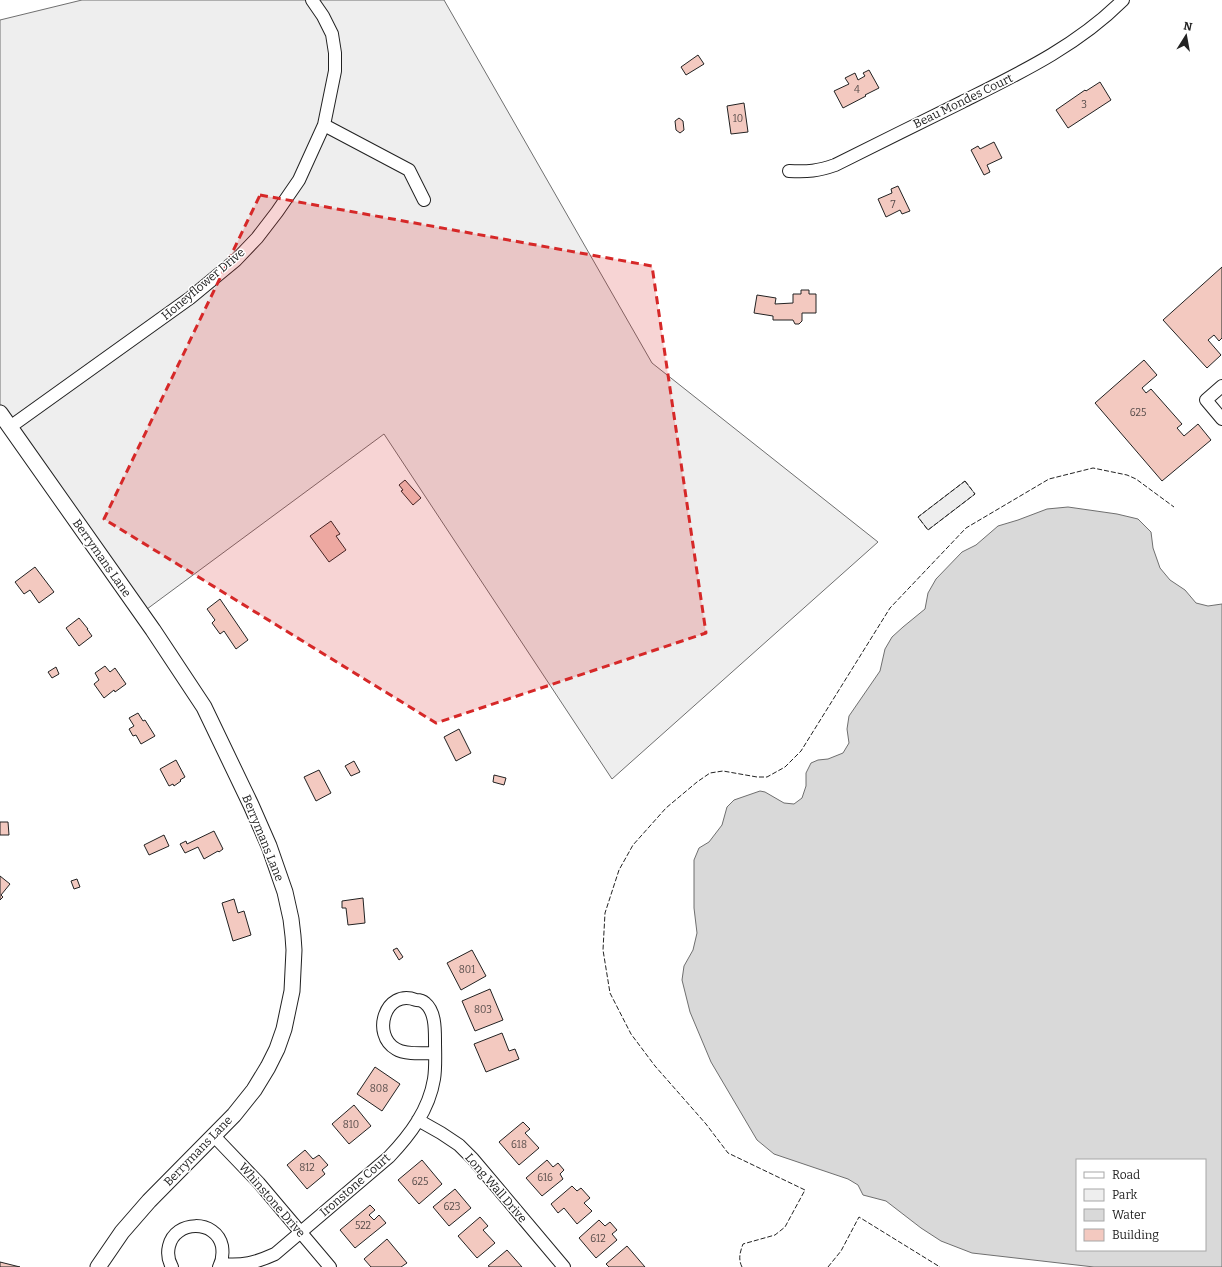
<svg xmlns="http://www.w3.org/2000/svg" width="1222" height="1267" viewBox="0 0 1222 1267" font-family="Bitter,serif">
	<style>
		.green { fill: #eee; stroke: #6f6f6f }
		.water { fill: #d9d9d9; stroke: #6f6f6f; fill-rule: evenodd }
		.building { fill: #f3c9c0; stroke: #222 }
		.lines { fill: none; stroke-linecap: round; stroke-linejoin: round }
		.minor-casing { stroke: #222; stroke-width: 14 }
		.tertiary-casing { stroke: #222; stroke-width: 17 }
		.minor { stroke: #fff; stroke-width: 12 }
		.tertiary { stroke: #fff; stroke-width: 15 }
		.fence { stroke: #222; stroke-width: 1; stroke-dasharray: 5 2; stroke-linecap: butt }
		.marked { fill: #d62828; fill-opacity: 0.2; stroke: #d62828; stroke-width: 3; stroke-dasharray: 8 5; stroke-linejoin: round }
		.labels { text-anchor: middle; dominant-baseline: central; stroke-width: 3; stroke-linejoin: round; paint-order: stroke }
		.number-label { font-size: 10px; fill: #564c4a }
		.street-label { font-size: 12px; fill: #222; stroke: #fff }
	</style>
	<rect width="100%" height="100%" fill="#fff"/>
	<!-- green -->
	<path class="green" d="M82,0h362l208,363 226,179 -266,237 -228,-345 -237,175 -147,-201v-388z
		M965,481l10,13 -47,36 -10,-13z"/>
	<!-- water -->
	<path class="water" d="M1068,507l49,7 21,5 13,13 2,16 7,20 10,12 15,10 11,13 12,3 14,-2v663h-128l-122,-14 -31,-12 -20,-13 -35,-27 -23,-6 -5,-10 -10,-6 -74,-25 -17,-14 -46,-78 -21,-50 -8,-32 2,-14 9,-16 4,-17 -3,-25v-48l5,-12 10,-6 13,-17 5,-18 7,-7 26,-9 5,1 19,11 10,1 8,-6 4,-12v-13l5,-10 7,-3 10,-1 15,-6 6,-10 -2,-14 2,-13 31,-45 5,-22 7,-12 11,-10 22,-18 3,-16 8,-14 26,-27 14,-7 22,-19 20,-6 29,-11zM1077,1160h128v90h-128z"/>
	<!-- building -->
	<path class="building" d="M698,55l6,9 -18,11 -5,-8z
		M869,70l10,18 -14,7 1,1 -23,12 -9,-17 15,-7 -4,-6 10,-5 3,7 7,-4 -2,-3z
		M1100,82l11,18 -43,28 -12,-18 29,-20 1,1z
		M744,103l4,29 -17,2 -4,-28z
		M679,118l4,3 1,9 -4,3 -4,-3 -1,-9z
		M994,142l8,16 -15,7 3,7 -6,3 -13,-25 7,-4 2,3z
		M898,186l12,25 -8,3 -2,-4 -14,7 -8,-18 14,-6 -1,-4z
		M1222,267v71l-3,3 -5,-6 -6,5 13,15 -14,13 -44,-48z
		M801,290h8v4h7v19h-14v8l-3,3h-4l-2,-4h-20v-4l-19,-3 3,-18 19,3 -1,6 18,-1v-9h8z
		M1144,360l13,15 -15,13 4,5 5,-4 31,35 -5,4 7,8 14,-12 13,16 -49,41 -67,-78z
		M405,480l16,18 -8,7 -12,-14 2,-1 -4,-5z
		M331,521l9,13 -4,2 10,14 -17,12 -19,-26z
		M35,567l19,25 -15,11 -9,-13 -6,4 -9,-12z
		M220,599l28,41 -12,9 -12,-18 -4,3 -8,-11 3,-3 -8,-11z
		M79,618l9,11h-1l5,7 -13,10 -13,-18z
		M105,666l5,6 5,-4 11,16 -11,8 -1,-2 -10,8 -10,-14 5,-4 -4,-7z
		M56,667l3,7 -7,4 -4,-6z
		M138,713l5,8 2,-1 10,16 -14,8 -5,-9 -3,1 -4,-7 5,-3 -5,-8z
		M459,729l12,24 -15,8 -12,-24z
		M176,760l9,17 -5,3 1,1 -7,5 -1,-2 -4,2 -9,-17z
		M354,761l6,11 -9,4 -6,-10z
		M319,770l12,23 -15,8 -12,-24z
		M494,775l12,3 -2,7 -11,-3z
		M0,822h8l1,13h-9z
		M214,831l9,18 -4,3 -1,-1 -14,8 -6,-12 -13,6 -5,-9 6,-3 1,3z
		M164,835l5,11 -20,9 -5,-10z
		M0,876l10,8 -9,11 2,2 -3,3z
		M77,879l3,8 -6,2 -3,-8z
		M363,898l2,25 -17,2 -2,-17h-4v-7z
		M234,899l4,14 6,-2 7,24 -18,6 -11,-38z
		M397,948l6,9 -4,3 -6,-10z
		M472,950l14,26 -25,14 -14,-27z
		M490,989l13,31 -28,11 -13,-30z
		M502,1033l7,18 6,-2 4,10 -33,13 -12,-28z
		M375,1067l25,17 -18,27 -25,-17z
		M354,1105l17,21 -22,18 -17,-20z
		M523,1122l7,7 -5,4 14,15 -20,17 -20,-23z
		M305,1150l8,9 6,-4 9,10 -6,5 3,4 -18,15 -20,-24z
		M422,1160l20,24 -23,20 -21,-24z
		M547,1160l6,7 5,-4 6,7 -4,4 3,5 -21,17 -16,-18z
		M572,1186l5,5 4,-3 9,10 -6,5 8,8 -15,13 -13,-16 -6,5 -7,-9z
		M455,1189l16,19 -22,18 -16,-19z
		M370,1205l5,5 -6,5 5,5 5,-5 7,8 -31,25 -15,-18z
		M480,1217l8,9 -5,4 12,13 -18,15 -19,-22z
		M599,1220l6,6 5,-4 7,8 -5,4 5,6 -21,18 -17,-20z
		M387,1239l20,24 -6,4h-30l-7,-8z
		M627,1246l18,21h-36l-3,-3z
		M507,1250l15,17h-32l-2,-1z
		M0,1262l20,5h-20z"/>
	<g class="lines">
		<!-- minor casing -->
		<g class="minor-casing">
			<path id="minor" d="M324,125l85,45 15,30
				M789,171c19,1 29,0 46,-6 42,-21 85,-42 127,-63 58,-29 115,-56 161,-102
				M1222,386l-16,14 16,19
				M10,427l180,-129 46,-38 21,-22 20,-26 22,-32 25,-55 11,-54v-18l-3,-19 -9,-18 -11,-16
				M418,1120l23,13 18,12 14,14 91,108
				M213,1135l46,48 71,84
				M221,1264c22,2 34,-1 54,-10l114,-97c21,-22 40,-47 45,-78 2,-12 1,-26 1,-39 0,-12 0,-29 -10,-37 -2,-2 -6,-3 -9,-3 -31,-12 -45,35 -20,49 9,6 29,4 39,4
				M172,1267c-4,-7 -5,-13 -3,-21 6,-26 47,-27 53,0 1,7 1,14 -3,21"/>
		</g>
		<!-- tertiary casing -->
		<g class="tertiary-casing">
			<path id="tertiary" d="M0,413l153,217 51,77 47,98 18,41 16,46 6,27 2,17 1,14 -2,41 -8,38 -7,20 -9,18 -14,23 -20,25 -85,86 -27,31 -24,35"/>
		</g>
		<!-- minor -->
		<use href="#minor" class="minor"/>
		<!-- tertiary -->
		<use href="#tertiary" class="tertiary"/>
		<!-- fence -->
		<path class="fence" d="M965,481l10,13 -47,36 -10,-13z
			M742,1267c-4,-8 -2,-15 1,-23l32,-9 10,-8 20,-37 -77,-37 -22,-29 -51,-58 -24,-32 -21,-41 -7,-43 2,-37 14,-43 14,-25 33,-37 31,-26 13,-9 13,-2 34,6h10l18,-10 16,-16 89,-143 76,-80 83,-49 44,-11 34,7 9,4 38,28
			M828,1267l13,-16 18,-34 81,50"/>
	</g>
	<!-- marked area -->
	<path class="marked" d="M260,195l392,71 54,367 -270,90 -332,-204z"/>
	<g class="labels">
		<!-- number labels -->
		<g class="number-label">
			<text x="857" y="90">4</text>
			<text x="1084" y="105">3</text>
			<text x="738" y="119">10</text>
			<text x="893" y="205">7</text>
			<text x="1138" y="413">625</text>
			<text x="467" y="970">801</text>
			<text x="483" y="1010">803</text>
			<text x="379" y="1089">808</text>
			<text x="351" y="1125">810</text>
			<text x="519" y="1145">618</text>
			<text x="307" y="1168">812</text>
			<text x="545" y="1178">616</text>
			<text x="420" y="1182">625</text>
			<text x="452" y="1207">623</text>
			<text x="363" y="1226">522</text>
			<text x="598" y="1239">612</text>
		</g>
		<!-- street labels -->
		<g class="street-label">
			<text transform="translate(963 101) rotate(-26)">Beau Mondes Court</text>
			<text transform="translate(203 284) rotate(-40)">Honeyflower Drive</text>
			<text transform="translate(102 558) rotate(55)">Berrymans Lane</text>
			<text transform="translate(263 838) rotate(68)">Berrymans Lane</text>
			<text transform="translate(198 1151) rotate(-46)">Berrymans Lane</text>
			<text transform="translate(355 1185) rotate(-41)">Ironstone Court</text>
			<text transform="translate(496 1188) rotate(49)">Long Wall Drive</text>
			<text transform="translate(272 1200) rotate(49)">Whinstone Drive</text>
		</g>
	</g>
	<!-- legend -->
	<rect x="1076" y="1159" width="130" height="92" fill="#ffffff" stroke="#a7a7a7"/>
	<rect x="1084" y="1172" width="20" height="6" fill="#ffffff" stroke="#a7a7a7"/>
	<text x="1112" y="1179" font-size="12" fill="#222222">Road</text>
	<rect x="1084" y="1189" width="20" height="12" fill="#eeeeee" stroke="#a7a7a7"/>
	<text x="1112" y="1199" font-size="12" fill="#222222">Park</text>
	<rect x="1084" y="1209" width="20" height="12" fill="#d9d9d9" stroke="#a7a7a7"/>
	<text x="1112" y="1219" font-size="12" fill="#222222">Water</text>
	<rect x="1084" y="1229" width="20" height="12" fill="#f3c9c0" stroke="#a7a7a7"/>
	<text x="1112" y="1239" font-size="12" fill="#222222">Building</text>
	<!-- north arrow -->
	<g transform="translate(1186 36) rotate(11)" stroke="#ffffff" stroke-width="3" paint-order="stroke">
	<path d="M0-3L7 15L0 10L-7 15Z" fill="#222222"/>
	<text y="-6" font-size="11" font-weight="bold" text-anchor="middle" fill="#222222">N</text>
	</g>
</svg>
